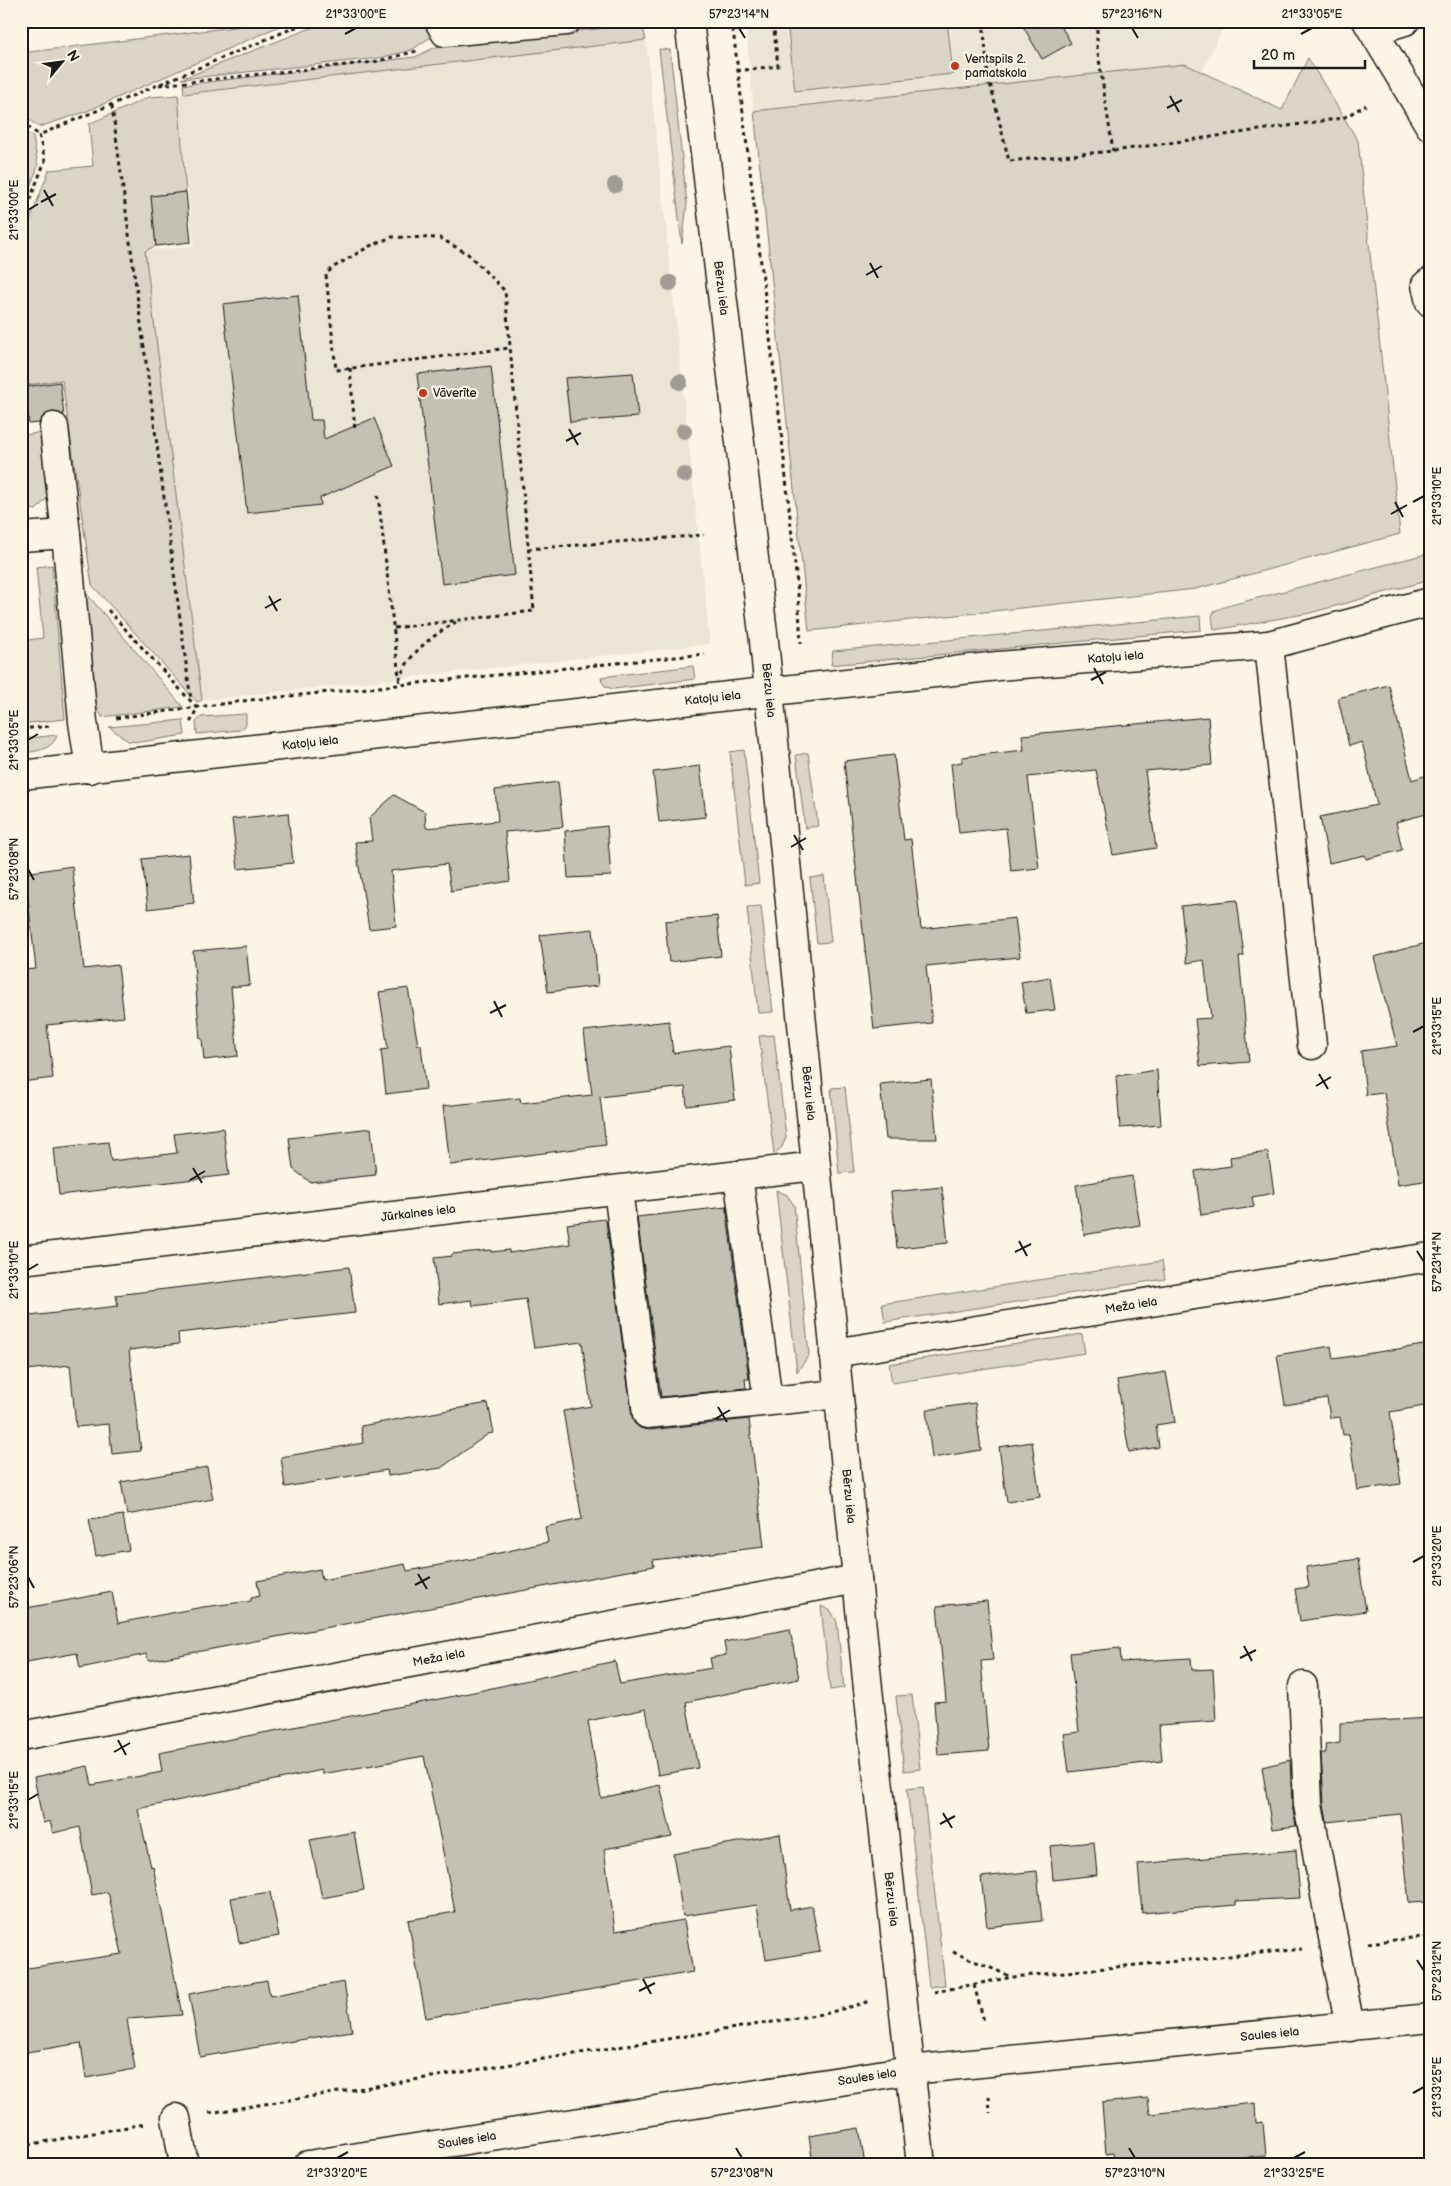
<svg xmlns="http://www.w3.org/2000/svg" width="1451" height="2186" viewBox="0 0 1451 2186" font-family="'Balsamiq Sans',sans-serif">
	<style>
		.built { fill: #ebe5d6 }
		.green { fill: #dbd5c8; stroke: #7c7872 }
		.building { fill: #c4c0b3; stroke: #1c1c1c }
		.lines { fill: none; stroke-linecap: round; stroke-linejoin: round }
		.minor-casing { stroke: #1c1c1c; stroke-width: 31 }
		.path { stroke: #1c1c1c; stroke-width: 3; stroke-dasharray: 4 4; stroke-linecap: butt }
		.minor { stroke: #fcf5e5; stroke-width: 28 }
		.tree { fill: #a09c93 }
		.ticks { fill: none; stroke: #1c1c1c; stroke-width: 2 }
		.poi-dot { fill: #c8321e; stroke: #fcf5e5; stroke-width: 2 }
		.labels { text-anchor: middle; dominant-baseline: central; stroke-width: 4.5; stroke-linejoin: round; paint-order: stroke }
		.poi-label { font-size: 12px; fill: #1c1c1c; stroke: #fcf5e5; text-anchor: start }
		.street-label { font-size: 12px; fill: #1c1c1c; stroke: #fcf5e5 }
		.neatline { fill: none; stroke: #1c1c1c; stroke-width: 2 }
		.ticks-label { font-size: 12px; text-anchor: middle; fill: #1c1c1c }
	</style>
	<rect width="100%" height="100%" fill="#fcf5e5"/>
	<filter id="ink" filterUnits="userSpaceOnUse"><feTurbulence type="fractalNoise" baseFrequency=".02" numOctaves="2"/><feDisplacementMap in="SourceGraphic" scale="10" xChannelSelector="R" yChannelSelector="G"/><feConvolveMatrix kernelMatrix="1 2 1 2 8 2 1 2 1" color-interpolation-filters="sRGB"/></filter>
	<g filter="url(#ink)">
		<!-- built -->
		<path class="built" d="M745,21h481l-24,51 -17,-8 -431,47z
			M646,40l64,604 -508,56 -57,-449 49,-5 -16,-151z"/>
		<!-- green -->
		<path class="green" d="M283,21h8l-206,91 -46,15 -18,-13v-61z
			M329,21h93l10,15 -20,14 -33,8 -198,21z
			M787,21h160l6,53 -158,17z
			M642,24l4,16 -462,54 -1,-9 232,-28 23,-11z
			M659,49l11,1 17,154 -5,40z
			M1308,58l50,83 42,393 -204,55 -387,42 -55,-520 431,-47 97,46z
			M178,95l8,97 -35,4 5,50 -11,5 57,449 -5,2 -105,-117 -30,-205 -41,6v-142l28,-74 44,-4 -4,-42 60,-27z
			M21,129l12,8 5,29 -17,44z
			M41,432l9,63 -14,15 -12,-2 -3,-2v-70z
			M1430,553v27l-120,33 -96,17 -2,-14 2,-5 13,-5z
			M52,565l13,154 -44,5v-83l22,-3 -7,-71z
			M86,593l97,114 -81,10 -8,-18z
			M1200,616l1,14 -370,35 2,-14z
			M693,666l2,13 -81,10 -8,-2 -4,-5 -1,-5z
			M246,714v11l-6,5 -43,4 -1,-12 5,-5z
			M183,720l2,15 -45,7 -12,-1 -19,-14z
			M57,735c-4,15 -23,17 -36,18v-14z
			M744,750l15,133 -14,2 -15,-133z
			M808,753l10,73 -13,2 -9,-73z
			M824,876l7,66 -14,1 -7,-65z
			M761,906l12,106 -15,1 -11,-106z
			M774,1035l12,102 -4,10 -8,7 -15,-118z
			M845,1087l9,85 -15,1 -8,-85z
			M776,1190l11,5 7,10 15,150 -12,17z
			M1162,1261l3,18 -280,43 -3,-18z
			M1082,1334l3,19 -193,30 -3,-19z
			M821,1606l10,5 6,11 7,66 -14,2z
			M912,1695l8,74 -16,2 -8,-75z
			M923,1787l22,198 -16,2 -22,-198z"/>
		<!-- building -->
		<path class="building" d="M1020,21h38l13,22 -29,16z
			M186,192l5,50 -35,4 -5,-50z
			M298,295l13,125h11l2,19 50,-21 20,48 -74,32 1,7 -74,8 -24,-209z
			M491,366l24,209 -73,9 -25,-210z
			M633,373l5,44 -68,5 -5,-44z
			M60,382l4,33 -12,-3 -8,3 -5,8 -10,1 -4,-37z
			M1389,685l23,95 18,-6v39l-34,9 6,28 -36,9 -1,-4 -36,8 -9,-46 57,-12 -15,-63 -13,4 -11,-48z
			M1208,717l4,48 -67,6 11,77 -43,7 -17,-85 -68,7 11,91 -28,3 -5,-43 -47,5 -8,-69 11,-2v-5l62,-7 -2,-15z
			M894,755l10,85 7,-1 10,90 94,-11 5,39 -94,9 6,57 -58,6 -30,-268z
			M700,766l6,51 -47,5 -6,-50z
			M558,782l5,45 -58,5 5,49 -59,10 -4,-27 -56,7 5,55 -27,3 -14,-87 17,-1 -3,-23 25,-23 31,17 1,16 72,-7 -3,-31z
			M288,813l5,50 -55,6 -6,-50z
			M607,826l4,50 -43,2 -3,-47z
			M189,854l5,49 -46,6 -6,-50z
			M72,866l12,103 34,-4 6,52 -77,8 6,53 -32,4v-112l15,-1 -11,-96z
			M1237,900l7,56h-5l10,106 -49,4 -5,-47 16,-1 -7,-58 -17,3 -6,-57z
			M717,916l4,40 -52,6 -4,-41z
			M593,929l5,57 -50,6 -8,-57z
			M1430,942v238l-32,5 -14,-92 -18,2 -5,-44 36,-5 -23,-89z
			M246,946l4,39 -19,2 7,69 -34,4 -2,-21h-2l-7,-88z
			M1050,977l5,33 -29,3 -5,-31z
			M408,988l10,57h3l5,44 -40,5 -5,-44 7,-1 -9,-57z
			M669,1021l4,32 56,-7 6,54 -48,6 -2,-19 -85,10 6,48 -156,20 -7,-59 77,-8 1,5 71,-8 -8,-64z
			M1157,1070l4,55 -41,3 -4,-52z
			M931,1079l6,60h-51l-6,-55z
			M223,1128l6,47 -170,20 -5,-47 54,-6 3,19 66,-8 -3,-19z
			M371,1128l5,47 -66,7 -17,-13 -4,-31z
			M1268,1152l6,41 -22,4 2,10 -53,8 -6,-44 36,-5 -1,-9z
			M1132,1176l8,49 -56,10 -8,-50z
			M942,1187l6,56 -51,5 -6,-56z
			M726,1207l23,172h-4l1,9 -85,9 -24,-180z
			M604,1219l2,2 26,195 2,7 6,5 9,2 100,-11 15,128 -111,13 1,6 -506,95 -1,-7 -67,14 -3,-15 -56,10v-54l91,-17 6,31 85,-16 48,-6v-3l9,-2 -3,-15 63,-12 2,11 83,-16 2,7 70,-13 71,-16 -3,-15 37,-8 -19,-108 28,-5 -9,-64 -48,6 -8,-49 -53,7 -1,-6 -33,4 -5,-46 18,-2v-2l39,-4v2l18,-2v3l61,-9 -3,-20z
			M349,1267l6,46 -177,20 1,11 -50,6 12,101 -29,3 -3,-30 -33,3 -6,-62 -44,5 -5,-31v-22l97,-11 -2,-11z
			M1430,1344v61l-40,7 11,72 -44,6 -8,-56 -6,1 -3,-18 -10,1 -3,-20 -42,7 -8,-50 54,-9 2,13z
			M1166,1372l9,50 -19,3 3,22 -30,5 -12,-72z
			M488,1403l6,30 -6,1 -47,34 -53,8 -1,-6 -102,17 -4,-30 82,-14 -2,-17z
			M975,1403l6,47 -49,8 -6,-48z
			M1032,1442l8,55 -33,5 -8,-55z
			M207,1467l6,32 -86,16 -6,-33z
			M123,1515l6,35 -33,6 -7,-36z
			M1358,1559l8,52 -66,10 -5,-32 14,-2 -3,-20z
			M987,1601l6,59 -12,1 8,90 -51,4 -4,-53 12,-1 -9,-95z
			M790,1629l9,50 -113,23 12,66 -40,7 -12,-66 -58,12 13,77 59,-13 12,52 -68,12 11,82 69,-11 9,52 -267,46 -18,-98 47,-8 -31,-156 -102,18v-4l-184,39 13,58 2,-1 29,149 -55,4 8,50 -49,9 -5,-35 -54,9 -6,-37v-46l101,-15 -14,-62 -16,3 -12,-68 -27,6 -3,-12 -7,2 -9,-46 54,-11 4,19 70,-13 -3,-19 301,-58 155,-34 5,23 92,-16 -2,-10 16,-3 -2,-13z
			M1120,1648l1,14 70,-4 1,12 21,-1 3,52 -57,4 3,36 -93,11 -5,-38 15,-2 -9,-79z
			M1430,1718v184l-21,1 -9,-89 -73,8 -3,-19 -3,-50h5l-1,-8 15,-2v-20z
			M1290,1760l2,46 4,20 -24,3 -10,-62z
			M354,1832l10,58 -42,8 -12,-58z
			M780,1834l10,76 22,-4 8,45 -54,9 -9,-55 -74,11 -10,-62z
			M1094,1842l3,33 -44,5 -3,-34z
			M1296,1850l4,48 -64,3v4l-94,8 -4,-49z
			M1037,1871l5,50 -55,6 -6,-50z
			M270,1892l9,44 -40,7 -8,-45z
			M267,1980l3,16 74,-14 8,49 -152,26 -11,-63z
			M1148,2098l2,16 105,-11 1,20 7,-1 3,34 -90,9h-62l-1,-12 -7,1 -4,-51z
			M859,2128l6,37h-52l-4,-29z"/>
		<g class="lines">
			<!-- minor casing -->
			<g class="minor-casing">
				<g id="minor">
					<path d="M439,21l6,11 121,-11"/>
					<path id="s1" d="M689,21l75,620 104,1048 53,476"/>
					<path d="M1367,21l63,105"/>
					<path d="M1373,31l32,-10"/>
					<path d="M1430,282l-4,3 4,17"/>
					<path d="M54,427l12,107"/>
					<path d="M21,537l45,-3 17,188 7,47"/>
					<path d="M1269,645l43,400"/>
					<path id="s2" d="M21,775l977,-109 271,-21 161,-43"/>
					<path d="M738,1175l30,226"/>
					<path d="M618,1190l29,224 191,-20"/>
					<path id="s3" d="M21,1260l794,-94"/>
					<path id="s4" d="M834,1353l596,-96"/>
					<path d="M1303,1686l5,119 42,222"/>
					<path id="s5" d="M21,1736l836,-157"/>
					<path d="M176,2118l8,47"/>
					<path id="s6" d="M308,2165l602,-95 520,-52"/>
				</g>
			</g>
			<!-- path -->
			<path class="path" d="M732,21l49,409 17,164 3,49
				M983,21l5,54 21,86 104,-10 230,-33 23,-13
				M1097,21v25l16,105
				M737,71l41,-5 -5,-45
				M159,85l215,-23 43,-11
				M112,106l79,595
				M21,122l18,13
				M21,222l24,-61 -6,-26 271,-114
				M350,368l5,63
				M378,495l22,190
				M528,549l176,-14
				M108,610l89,98 -7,15
				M394,628l140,-17 -29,-320 -37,-37 -28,-16 -48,-1 -22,9 -38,22 -6,7 10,95 174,-22
				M399,680c11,-29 32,-43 57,-58
				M116,718l135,-18 454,-46
				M21,729l30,-3
				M1368,1943l62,-7
				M953,1952l59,25
				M974,1985l10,36
				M934,1992l79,-15 289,-28
				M989,2096l1,17
				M209,2113l619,-100 42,-12
				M21,2146l123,-22"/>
			<!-- minor -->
			<use href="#minor" class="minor"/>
		</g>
		<!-- trees -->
		<g class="tree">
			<circle cx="615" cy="185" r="8"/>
			<circle cx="670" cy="283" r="8"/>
			<circle cx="680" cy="382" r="8"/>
			<circle cx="684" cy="431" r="8"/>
			<circle cx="684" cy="475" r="8"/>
		</g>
	</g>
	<!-- ticks -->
	<path class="ticks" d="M739,28l6,10M1132,28l6,10M345,34l11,-6M1301,34l11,-6M1170,96l9,16M1167,108l15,-8M44,190l9,16M41,202l15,-8M28,210l10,-6M870,263l8,15M866,275l16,-9M569,429l9,16M566,441l15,-8M1395,502l8,15M1413,502l11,-6M1391,514l16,-9M269,596l8,15M265,608l16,-9M1094,668l9,16M1091,680l15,-8M28,740l10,-6M794,835l9,15M791,847l15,-9M28,869l6,11M494,1001l8,16M490,1013l16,-8M1413,1032l11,-6M1319,1074l9,15M1316,1086l15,-9M193,1168l9,15M190,1180l15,-9M1019,1241l8,15M1417,1251l7,11M1015,1252l16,-8M28,1270l10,-6M718,1407l9,15M715,1419l15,-9M1413,1562l11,-6M418,1574l9,15M28,1577l6,11M415,1585l15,-8M1244,1646l8,15M1240,1658l16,-8M118,1740l8,15M114,1752l16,-9M28,1800l10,-6M943,1813l9,15M940,1824l15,-8M1417,1960l7,11M643,1979l8,15M639,1991l16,-8M1413,2093l11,-6M736,2148l6,10M1129,2148l6,10M337,2158l11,-6M1294,2158l11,-6"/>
	<!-- markers -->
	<g class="poi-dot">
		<circle cx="955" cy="66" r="5"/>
		<circle cx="423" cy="393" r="5"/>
	</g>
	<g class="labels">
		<!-- poi labels -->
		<g class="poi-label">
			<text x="965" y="59">Ventspils 2.<tspan x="965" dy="14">pamatskola</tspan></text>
			<text x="433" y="393">Vāverīte</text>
		</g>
		<!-- street labels -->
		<g class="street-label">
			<text stroke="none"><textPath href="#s1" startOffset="269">Bērzu iela</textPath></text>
			<text stroke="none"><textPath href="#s2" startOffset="1101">Katoļu iela</textPath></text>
			<text stroke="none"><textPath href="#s1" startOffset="674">Bērzu iela</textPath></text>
			<text stroke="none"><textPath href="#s2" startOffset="696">Katoļu iela</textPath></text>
			<text stroke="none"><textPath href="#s2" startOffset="291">Katoļu iela</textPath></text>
			<text stroke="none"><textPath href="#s1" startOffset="1079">Bērzu iela</textPath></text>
			<text stroke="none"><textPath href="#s3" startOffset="400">Jūrkalnes iela</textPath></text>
			<text stroke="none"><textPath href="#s4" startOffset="301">Meža iela</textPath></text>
			<text stroke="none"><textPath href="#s1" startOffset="1484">Bērzu iela</textPath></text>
			<text stroke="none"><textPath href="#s5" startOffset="425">Meža iela</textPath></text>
			<text stroke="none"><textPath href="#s1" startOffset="1889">Bērzu iela</textPath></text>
			<text stroke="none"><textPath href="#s6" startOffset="971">Saules iela</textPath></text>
			<text stroke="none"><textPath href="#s6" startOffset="566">Saules iela</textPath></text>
			<text stroke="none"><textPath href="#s6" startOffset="161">Saules iela</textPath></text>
		</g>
	</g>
	<!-- margin -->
	<rect width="1451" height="2186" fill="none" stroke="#fcf5e5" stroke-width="55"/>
	<!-- north arrow -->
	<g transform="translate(62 62) rotate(61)" stroke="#fcf5e5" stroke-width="4" paint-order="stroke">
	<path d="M0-4L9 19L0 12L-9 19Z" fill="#1c1c1c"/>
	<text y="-8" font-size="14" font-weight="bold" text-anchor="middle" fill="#1c1c1c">N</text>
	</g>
	<!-- scale -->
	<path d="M1254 60v8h111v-8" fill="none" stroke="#1c1c1c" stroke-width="2.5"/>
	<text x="1261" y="60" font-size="15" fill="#1c1c1c" stroke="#fcf5e5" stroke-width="4" paint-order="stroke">20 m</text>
	<rect x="28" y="28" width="1396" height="2130" class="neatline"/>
	<g class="ticks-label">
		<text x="356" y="18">21°33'00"E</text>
		<text x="739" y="18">57°23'14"N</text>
		<text x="1132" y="18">57°23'16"N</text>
		<text x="1312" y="18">21°33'05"E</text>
		<text transform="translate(14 210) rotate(-90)" y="4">21°33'00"E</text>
		<text transform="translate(1437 496) rotate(-90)" y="4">21°33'10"E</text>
		<text transform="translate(14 740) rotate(-90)" y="4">21°33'05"E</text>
		<text transform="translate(14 869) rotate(-90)" y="4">57°23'08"N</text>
		<text transform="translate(1437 1026) rotate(-90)" y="4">21°33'15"E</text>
		<text transform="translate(1437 1262) rotate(-90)" y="4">57°23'14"N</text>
		<text transform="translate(14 1270) rotate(-90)" y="4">21°33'10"E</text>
		<text transform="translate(1437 1556) rotate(-90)" y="4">21°33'20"E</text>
		<text transform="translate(14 1577) rotate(-90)" y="4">57°23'06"N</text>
		<text transform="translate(14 1800) rotate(-90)" y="4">21°33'15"E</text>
		<text transform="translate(1437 1971) rotate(-90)" y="4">57°23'12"N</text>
		<text transform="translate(1437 2087) rotate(-90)" y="4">21°33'25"E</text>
		<text x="337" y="2177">21°33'20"E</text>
		<text x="742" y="2177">57°23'08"N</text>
		<text x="1135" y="2177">57°23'10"N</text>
		<text x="1294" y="2177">21°33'25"E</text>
	</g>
</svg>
